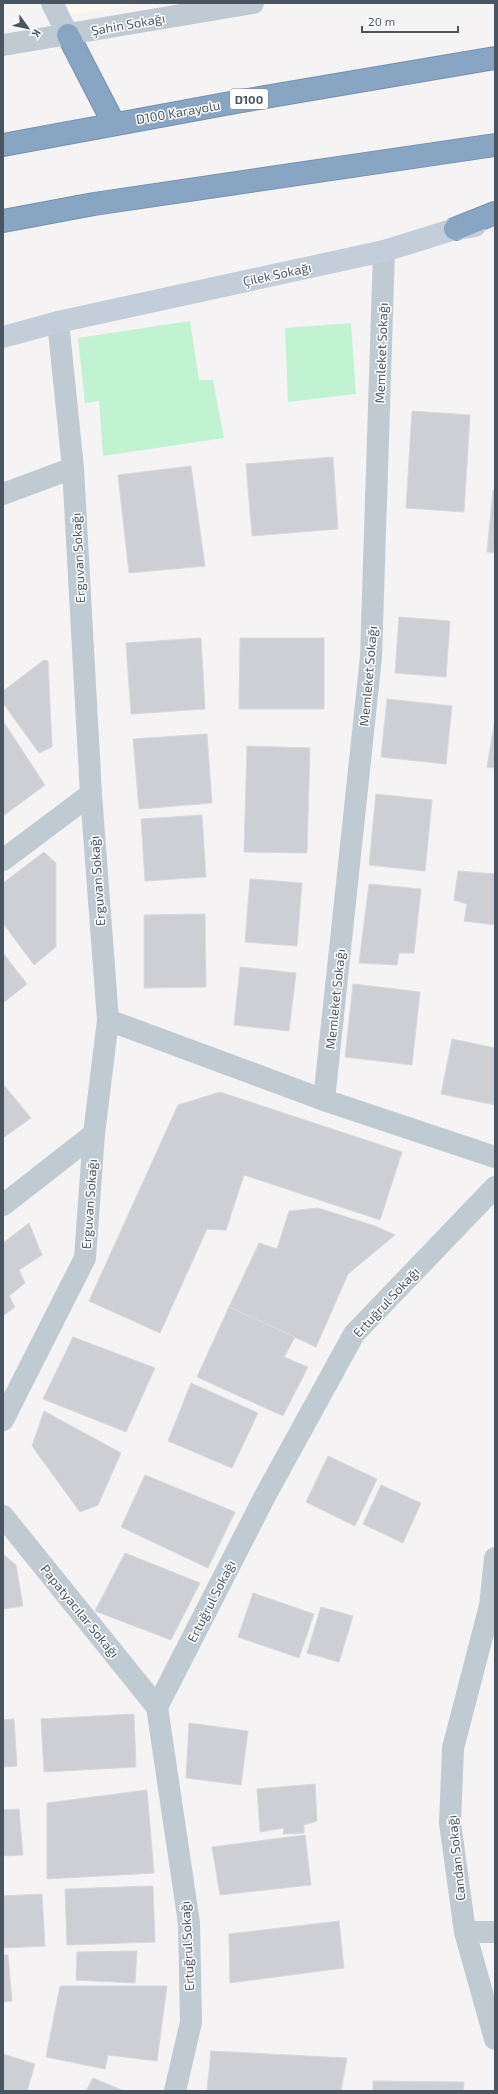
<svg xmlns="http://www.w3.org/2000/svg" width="498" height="2094" viewBox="0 0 498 2094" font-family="'Exo 2',sans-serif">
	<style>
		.commercial { fill: #fef9ee }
		.green { fill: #c1f3d3 }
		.building { fill: #cdcfd5; stroke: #d6d9de }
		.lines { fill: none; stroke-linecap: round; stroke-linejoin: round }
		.highway-casing { stroke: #7391af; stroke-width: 24 }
		.street { stroke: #c0cad2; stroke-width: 22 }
		.secondary { stroke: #c3ceda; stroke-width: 22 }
		.highway { stroke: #88a6c3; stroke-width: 22 }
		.labels { text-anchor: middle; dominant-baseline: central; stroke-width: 3; stroke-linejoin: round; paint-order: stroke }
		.shield { fill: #fff; stroke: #808991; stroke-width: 1 }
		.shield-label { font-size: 12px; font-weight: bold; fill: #495662 }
		.street-label { font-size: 13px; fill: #495662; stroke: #fff }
	</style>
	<rect width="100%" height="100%" fill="#f5f3f3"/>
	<!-- commercial -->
	<path class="commercial" d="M68,3h80l-79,12z"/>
	<!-- green -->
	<path class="green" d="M190,321l9,59h14l11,58 -121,18 -4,-55 -14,2 -7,-65z
		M351,323l5,71 -68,8 -3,-74z"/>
	<!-- building -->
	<path class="building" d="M412,411l58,4 -6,97 -58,-4z
		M333,457l5,72 -86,7 -6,-72z
		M191,466l14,100 -76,7 -11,-98z
		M493,490h2v63l-8,-1z
		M399,617l51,4 -4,56 -51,-4z
		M201,638l4,71 -74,5 -5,-71z
		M240,638h84v71h-85z
		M44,660l4,1 4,86 -13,6 -36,-50v-12z
		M387,699l65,7 -6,58 -65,-7z
		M495,719v49l-8,-1z
		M3,721l42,64 -42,31z
		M207,734l5,69 -73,6 -6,-70z
		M247,746l63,2 -3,105 -63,-1z
		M376,794l56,6 -7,71 -56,-6z
		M202,815l4,62 -61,4 -4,-62z
		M44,852l12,11v84l-22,18 -31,-42v-40z
		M458,871l37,3v51l-31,-4 3,-17 -13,-4z
		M250,879l52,4 -5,63 -52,-4z
		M369,884l52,5 -7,64h-15l-2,12 -38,-2z
		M205,914l1,73 -62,1v-73z
		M3,953l24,31 -24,19z
		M240,967l56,6 -7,58 -55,-6z
		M353,984l67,8 -8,73 -67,-8z
		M452,1039l43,9v57l-54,-11z
		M3,1084l28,34 -28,20z
		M220,1092l182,60 -22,68 -136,-45 -18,55 -19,-1 -47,104 -71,-32 89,-196z
		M318,1208l57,18 20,9 -47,39 -32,73 -87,-40 30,-64 18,6 12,-38z
		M29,1223l13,32 -23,15 6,13 -16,13 6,11 -12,9v-73z
		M229,1307l66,30 -11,20 24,10 -25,49 -86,-39z
		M73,1337l82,31 -29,64 -83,-33z
		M191,1383l67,30 -26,55 -64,-27z
		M44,1411l77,42 -23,52 -18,7 -48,-66z
		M328,1456l49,23 -22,47 -49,-24z
		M145,1475l90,37 -27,56 -87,-41z
		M381,1485l40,18 -18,40 -40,-19z
		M125,1553l75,30 -29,57 -76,-29z
		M3,1554l13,11 7,41 -20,3z
		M253,1593l61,21 -15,44 -61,-21z
		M321,1607l32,9 -14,46 -32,-9z
		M134,1714l2,53 -92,5 -3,-53z
		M14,1719l3,47 -14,1v-47z
		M189,1723l59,8 -7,54 -55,-7z
		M315,1784l2,37 -13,4v8l-21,1 1,-6 -24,4 -3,-43z
		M147,1790l7,83 -107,6v-76z
		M19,1809l4,46 -20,1v-46z
		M305,1835l6,50 -91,10 -8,-48z
		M153,1886l2,56 -88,3 -2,-56z
		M42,1894l3,52 -42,2v-52z
		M339,1921l5,47 -114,15 -1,-49z
		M137,1951l-2,32 -59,-3 1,-28z
		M3,1955h5l4,46 -9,1z
		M60,1986h107l-10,75 -49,-6 -3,14 -59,-12z
		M211,2051l136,7 -6,33h-131l-3,-1z
		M3,2054l32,10 -8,27h-24z
		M93,2078l31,13h-38z
		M373,2081l91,1 -1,9h-90z"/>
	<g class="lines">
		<!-- highway casing -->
		<g class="highway-casing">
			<path id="highway" d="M68,35l46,89
				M3,145l233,-43 259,-44
				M3,221l91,-17 401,-59
				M455,229l40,-16"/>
		</g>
		<!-- street -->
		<path class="street" d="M52,3l16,32
			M3,45l250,-42
			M3,494l70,-26
			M3,860l88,-66
			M108,1020l216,80 171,57
			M324,1100l47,-443 13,-406
			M3,1205l91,-71
			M3,1420l82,-162 9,-124 14,-114 -17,-226 -18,-326 -15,-146
			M3,1516l154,191
			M495,1558l-5,48h5
			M495,1599l-5,7 -37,142 -3,75 15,109 30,107
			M465,1932h30
			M175,2091l16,-69 -2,-99 -32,-216 108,-211 89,-162 141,-147"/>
		<!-- secondary -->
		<path class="secondary" d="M3,337l55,-15 326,-71 71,-22 20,-3"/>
		<!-- highway -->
		<use href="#highway" class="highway"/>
	</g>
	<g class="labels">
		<!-- shield labels -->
		<rect class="shield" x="230" y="89" width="38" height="20" rx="3"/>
		<g class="shield-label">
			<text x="249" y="99">D100</text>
		</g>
		<!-- street labels -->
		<g class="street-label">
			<text transform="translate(128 24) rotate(-10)">Şahin Sokağı</text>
			<text transform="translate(178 112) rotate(-10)">D100 Karayolu</text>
			<text transform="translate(277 274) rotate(-12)">Çilek Sokağı</text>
			<text transform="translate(381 353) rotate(-88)">Memleket Sokağı</text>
			<text transform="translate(78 558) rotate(-93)">Erguvan Sokağı</text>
			<text transform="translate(368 676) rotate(-85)">Memleket Sokağı</text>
			<text transform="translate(97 881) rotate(-94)">Erguvan Sokağı</text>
			<text transform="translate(335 999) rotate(-84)">Memleket Sokağı</text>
			<text transform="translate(89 1204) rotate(-86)">Erguvan Sokağı</text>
			<text transform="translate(386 1302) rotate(-47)">Ertuğrul Sokağı</text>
			<text transform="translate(211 1601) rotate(-63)">Ertuğrul Sokağı</text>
			<text transform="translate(80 1611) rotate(51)">Papatyacılar Sokağı</text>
			<text transform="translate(456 1858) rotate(-96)">Candan Sokağı</text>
			<text transform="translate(187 1946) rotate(-93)">Ertuğrul Sokağı</text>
		</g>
	</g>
	<!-- border -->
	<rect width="498" height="2094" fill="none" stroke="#495662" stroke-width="8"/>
	<!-- north arrow -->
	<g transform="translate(28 28) rotate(123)" stroke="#ffffff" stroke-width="3" paint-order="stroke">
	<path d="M0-3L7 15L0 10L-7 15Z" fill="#495662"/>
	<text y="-6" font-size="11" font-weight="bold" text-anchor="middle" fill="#495662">K</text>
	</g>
	<!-- scale -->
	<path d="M362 26v6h96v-6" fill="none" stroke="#495662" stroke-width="2"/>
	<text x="368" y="26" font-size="12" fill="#495662" stroke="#ffffff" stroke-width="3" paint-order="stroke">20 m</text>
</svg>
